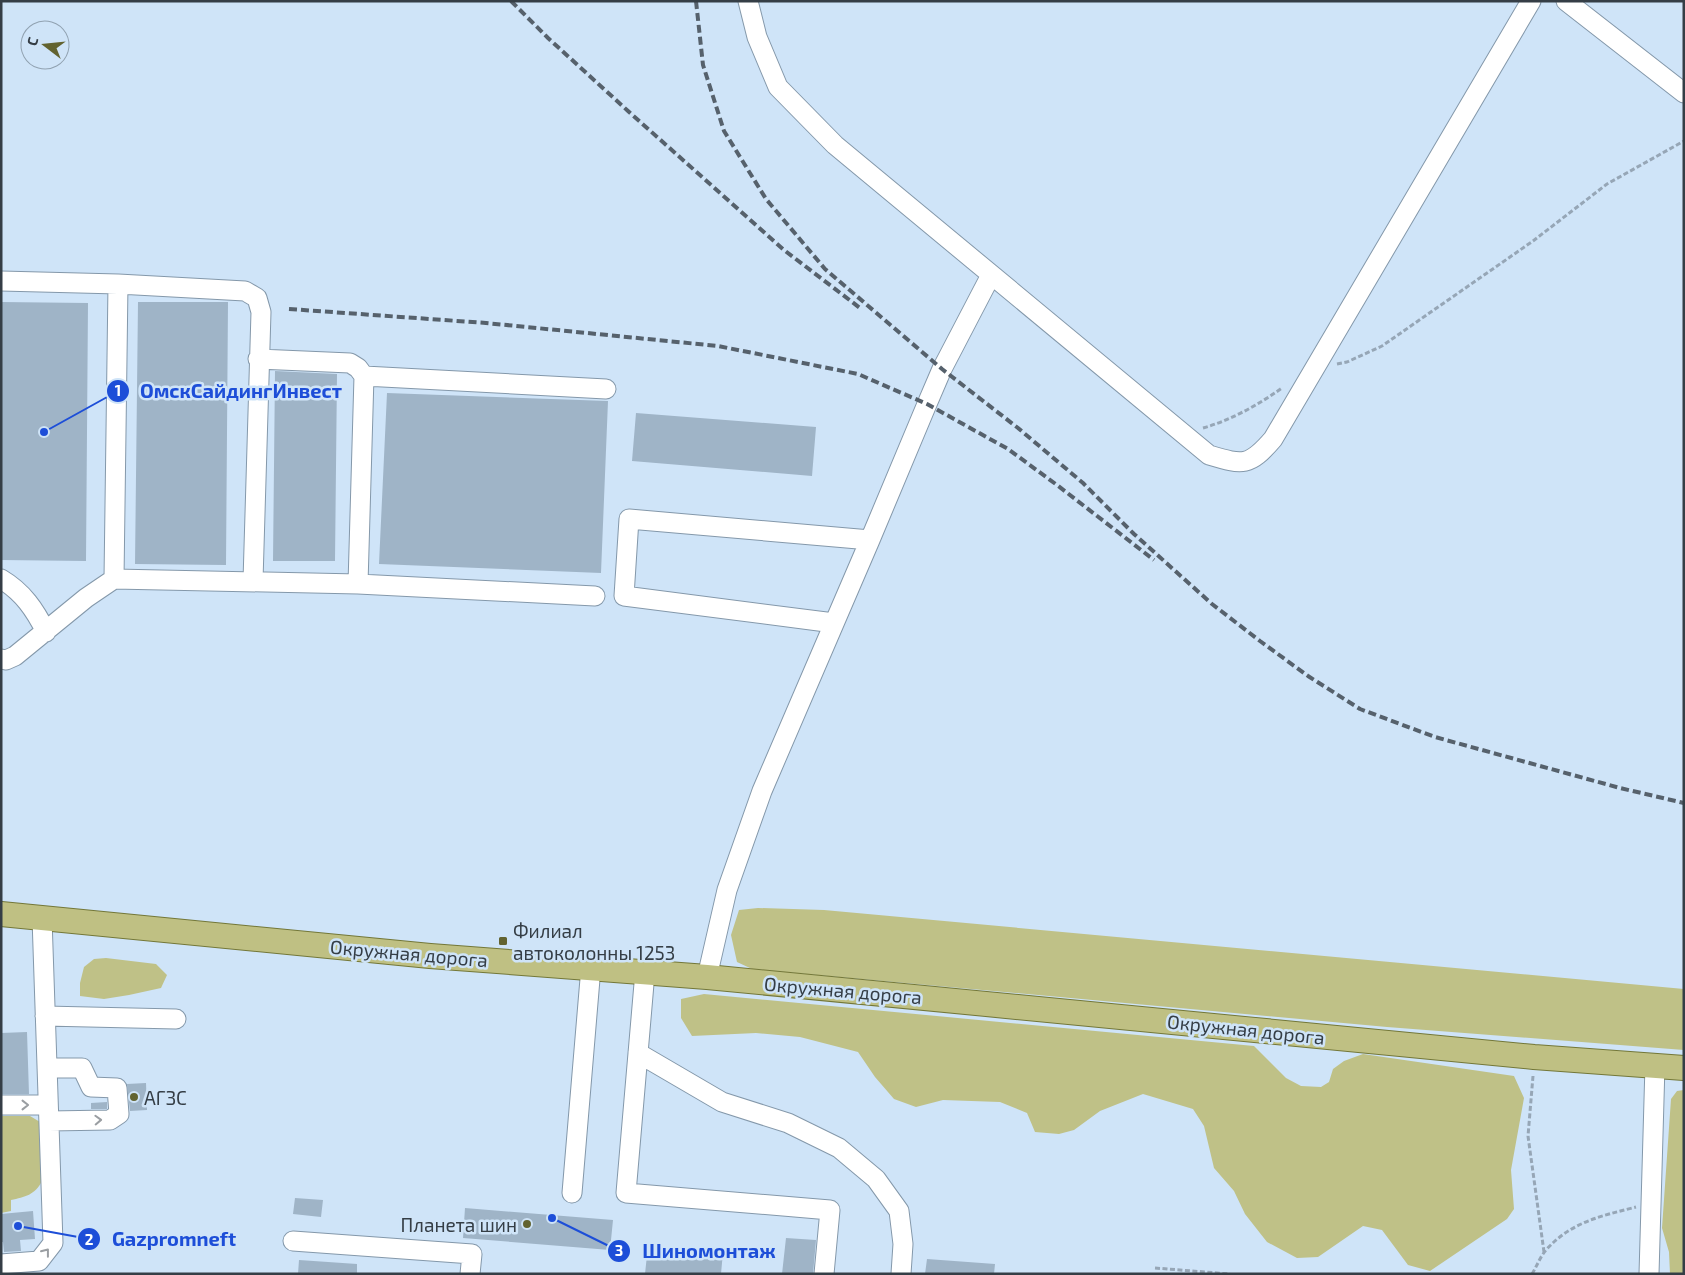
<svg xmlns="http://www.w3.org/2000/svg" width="1685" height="1275" viewBox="0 0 1685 1275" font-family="'Exo 2',sans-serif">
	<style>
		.green { fill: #bfc187 }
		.building { fill: #9fb4c7 }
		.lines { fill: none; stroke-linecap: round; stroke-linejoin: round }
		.minor-casing { stroke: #8498aa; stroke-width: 21 }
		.major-casing { stroke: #737738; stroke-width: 26 }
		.path { stroke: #96a6b6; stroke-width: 3; stroke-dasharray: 5 2.5; stroke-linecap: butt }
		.minor { stroke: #fff; stroke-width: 19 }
		.major { stroke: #bfc083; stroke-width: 24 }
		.rail { stroke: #56616c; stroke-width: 4; stroke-dasharray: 8 4; stroke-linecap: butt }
		.oneway { stroke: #9a9ea2 }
		.poi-dot { fill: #626330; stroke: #cfe4f8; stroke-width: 2 }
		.labels { text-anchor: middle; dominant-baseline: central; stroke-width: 5; stroke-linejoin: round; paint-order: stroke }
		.poi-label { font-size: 19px; fill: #353e46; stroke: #cfe4f8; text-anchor: start }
		.street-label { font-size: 19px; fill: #353e46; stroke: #cfe4f8 }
		.leader { fill: none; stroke: #1d4ed8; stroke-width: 2 }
		.callout-dot { fill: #1d4ed8; stroke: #cfe4f8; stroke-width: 2 }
		.mark-label { font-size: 15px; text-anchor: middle; font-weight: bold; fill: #fff }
		.callout-label { font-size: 20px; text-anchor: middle; font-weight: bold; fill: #1d4ed8; stroke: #cfe4f8; stroke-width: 5; stroke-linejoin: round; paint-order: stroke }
	</style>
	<rect width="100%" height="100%" fill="#cfe4f8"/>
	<!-- green -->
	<path class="green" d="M758,908l66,2 860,79v61l-297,-23 -635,-58 -15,-7 -6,-27 8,-25z
		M106,958l50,6 11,11 -6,13 -32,7 -25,4 -24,-3v-13l4,-16 10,-8z
		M704,994l550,52 32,32 15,8 20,1 8,-5 4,-13 11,-8 19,-7 151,22 10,22 -13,72 3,39 -7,10 -77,52 -22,-6 -26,-35 -19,-4 -45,31 -21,1 -30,-16 -22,-28 -11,-23 -20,-23 -10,-42 -11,-17 -50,-15 -43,17 -26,19 -15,4 -24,-2 -8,-19 -27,-11 -57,-2 -27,7 -22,-8 -19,-22 -17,-25 -58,-15 -44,-4 -64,3 -11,-18v-19z
		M1684,1090v184h-14l-1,-22 -7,-24 9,-129 6,-8z
		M1,1116h29l10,6 2,59c-7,14 -17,16 -31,19v11l-10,2z"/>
	<!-- building -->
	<path class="building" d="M1,302l87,1 -2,258 -85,-1z
		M138,302h90l-2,263 -91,-1z
		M275,371l62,3 -2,187h-62z
		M387,393l221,8 -7,172 -222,-9z
		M636,413l180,14 -4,49 -180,-15z
		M27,1032l2,62h-28v-61z
		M146,1083l1,27 -17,1 -3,-27z
		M107,1102v7h-16v-6z
		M295,1198l28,2 -2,17 -28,-3z
		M465,1208l148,12 -3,30 -147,-12z
		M33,1211l2,28 -15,1 1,11 -17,1 -1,-10h-2v-28z
		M786,1238l30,2 -3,34h-31z
		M664,1247l59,5 -2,22h-76l2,-19 16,2z
		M927,1259l68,5 -1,10h-69z
		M299,1260l58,4v10h-59z"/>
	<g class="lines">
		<!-- minor casing -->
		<g class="minor-casing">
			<path id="minor" d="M748,1l9,36 21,50 57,58 374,310c34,10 40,12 64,-16l258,-438
				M1566,1l118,92
				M1,281l117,3 127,7 12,7 4,14 -8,269
				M258,359l92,4 8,5 6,8
				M1,579c22,13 34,31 45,53
				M114,579l244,5 237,12
				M358,584l6,-208 242,13
				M834,623l-210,-27 5,-77 241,21
				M1,659l5,1 9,-4 71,-58 28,-19 4,-295
				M645,972l-19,221 204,17 -6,64
				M707,977l20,-87 35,-99 108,-251 57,-136 15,-35 49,-94
				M45,1016l131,3
				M638,1053l84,49 66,21 51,25 37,31 23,32 4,33 -2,30
				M47,1068h35l9,19 26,1 2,26 -9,6 -61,1
				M1,1105h47
				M572,1193l19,-226
				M293,1241l179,13 -2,20
				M1,1264l38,-3 14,-18 -11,-325
				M1649,1274l6,-209"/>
		</g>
		<!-- major casing -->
		<g class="major-casing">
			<path id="major" d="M1,914l429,42 277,21 827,80 150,11"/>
		</g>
		<!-- path -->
		<path class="path" d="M1337,364l10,-2 35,-16 151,-105 74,-57 77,-43
			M1203,428c28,-8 55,-23 79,-40
			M1533,1076l-5,60 16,116
			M1155,1268l75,6
			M1532,1274c5,-8 8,-17 14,-24 25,-28 55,-34 90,-43"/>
		<!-- minor -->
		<use href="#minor" class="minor"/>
		<!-- major -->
		<use href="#major" class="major"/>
		<!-- rail -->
		<path class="rail" d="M511,1l37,37 80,73 156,139 76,58
			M696,1l7,64 21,66 42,68 59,70 117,100 76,59 65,55 51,51 78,70 48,37 48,35 52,33 75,28 185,51 64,15
			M289,309l197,14 232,23 140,28 69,30 81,45 49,36 97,75"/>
	</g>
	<!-- one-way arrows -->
	<defs><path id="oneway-chevron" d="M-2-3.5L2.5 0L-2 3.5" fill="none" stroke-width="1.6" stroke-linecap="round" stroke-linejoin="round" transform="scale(1.25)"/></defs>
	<g class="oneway">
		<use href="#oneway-chevron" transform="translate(25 1105)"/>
		<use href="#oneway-chevron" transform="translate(98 1120) rotate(-2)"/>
		<use href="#oneway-chevron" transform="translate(46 1252) rotate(-52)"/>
	</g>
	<!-- markers -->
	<g class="poi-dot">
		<rect x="498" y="936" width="10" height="10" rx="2.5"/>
		<circle cx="134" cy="1097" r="5"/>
		<circle cx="527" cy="1224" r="5"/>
	</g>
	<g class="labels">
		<!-- poi labels -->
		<g class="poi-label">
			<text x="513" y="930">Филиал<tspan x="513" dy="22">автоколонны 1253</tspan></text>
			<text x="144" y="1097">АГЗС</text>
			<text x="517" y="1224" text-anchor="end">Планета шин</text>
		</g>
		<!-- street labels -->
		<g class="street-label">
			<text transform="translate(409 953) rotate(5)">Окружная дорога</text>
			<text transform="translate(843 990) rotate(5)">Окружная дорога</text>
			<text transform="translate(1246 1029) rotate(6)">Окружная дорога</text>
		</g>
	</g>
	<!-- callouts -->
	<path class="leader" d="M44 432L118 391M18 1226L89 1239M552 1218L619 1251"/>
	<g class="callout-dot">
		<circle cx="44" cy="432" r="5"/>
		<circle cx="18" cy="1226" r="5"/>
		<circle cx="552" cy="1218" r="5"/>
		<circle cx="118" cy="391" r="12"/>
		<circle cx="89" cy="1239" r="12"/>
		<circle cx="619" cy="1251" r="12"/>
	</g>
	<g class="mark-label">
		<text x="118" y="396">1</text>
		<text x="89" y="1245">2</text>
		<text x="619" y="1256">3</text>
	</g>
	<g class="callout-label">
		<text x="241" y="398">ОмскСайдингИнвест</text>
		<text x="174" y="1246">Gazpromneft</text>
		<text x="709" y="1258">Шиномонтаж</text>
	</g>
	<!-- border -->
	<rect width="1685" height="1275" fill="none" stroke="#353e46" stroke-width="5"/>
	<!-- north arrow -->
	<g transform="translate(45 45) rotate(286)"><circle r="24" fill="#cfe4f8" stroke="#91a2b1"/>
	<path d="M0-4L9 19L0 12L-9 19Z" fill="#626330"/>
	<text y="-8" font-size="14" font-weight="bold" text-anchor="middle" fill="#353e46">С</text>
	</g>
</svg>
